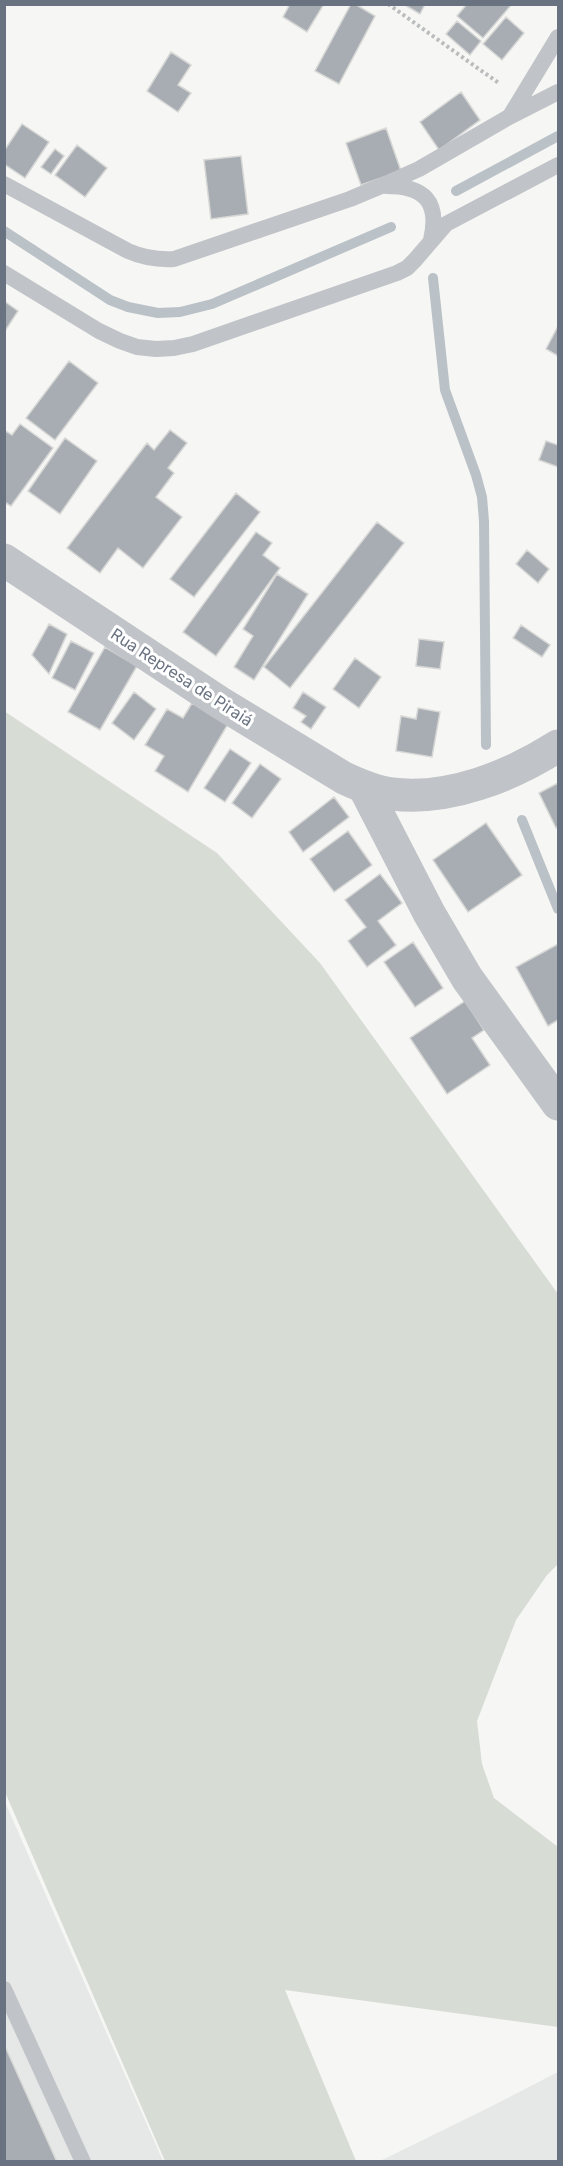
<svg xmlns="http://www.w3.org/2000/svg" width="563" height="2166" viewBox="0 0 563 2166" font-family="Inter,sans-serif">
	<style>
		.built { fill: #e6e8e7 }
		.green { fill: #d7dcd5 }
		.lines { fill: none; stroke-linecap: round; stroke-linejoin: round }
		.stream { stroke: #bbc2c7; stroke-width: 10 }
		.building { fill: #a8adb3; stroke: #d7d8d6; stroke-width: 1.5 }
		.path { stroke: #babcbe; stroke-width: 4; stroke-dasharray: 3 3; stroke-linecap: butt }
		.service { stroke: #c0c3c7; stroke-width: 16 }
		.minor { stroke: #c0c3c7; stroke-width: 33 }
		.tertiary { stroke: #c0c3c7; stroke-width: 33 }
		.labels { text-anchor: middle; dominant-baseline: central; stroke-width: 6; stroke-linejoin: round; paint-order: stroke }
		.street-label { font-size: 16px; fill: #697281; stroke: #fff }
	</style>
	<rect width="100%" height="100%" fill="#f6f6f4"/>
	<!-- built -->
	<path class="built" d="M5,1802l158,359h-158z
		M558,2072v89h-178l110,-54z"/>
	<!-- green -->
	<path class="green" d="M4,711l213,142 103,110 238,331v270l-11,11 -31,45 -39,101 5,43 12,34 64,49v180l-273,-37 71,171h-191l-160,-369z"/>
	<g class="lines">
		<!-- stream -->
		<path class="stream" d="M456,191l102,-55
			M4,231l106,69 18,7 30,6 22,-1 32,-8 179,-77
			M433,278l12,112 31,85 6,22 2,24 2,224
			M522,820l36,89"/>
	</g>
	<!-- building -->
	<path class="building" d="M290,4h34l-17,28 -24,-15z
		M351,4h4l20,12 -36,68 -24,-13z
		M403,4h22l-5,10z
		M467,4h45l-29,34 -26,-22z
		M506,17l18,16 -22,27 -19,-16z
		M457,21l24,20 -11,14 -24,-21z
		M171,52l20,13 -13,20 13,8 -13,19 -31,-21z
		M461,92l19,28 -41,30 -19,-28z
		M22,124l27,18 -24,36 -21,-14v-13z
		M386,128l15,43 -40,14 -15,-42z
		M77,145l30,23 -22,29 -30,-22z
		M55,149l9,7 -13,18 -10,-7z
		M241,156l7,58 -37,5 -7,-59z
		M4,301l14,10 -13,20 -1,-1z
		M558,326v30l-12,-7z
		M69,361l29,22 -43,57 -29,-22z
		M20,424l33,24 -42,58 -7,-4v-72l8,5z
		M170,430l17,13 -19,25 6,5 -18,24 26,20 -39,51 -25,-20 -18,25 -33,-25 80,-105 7,7z
		M65,438l32,23 -37,53 -32,-23z
		M546,441l12,4v22l-19,-7z
		M236,493l24,19 -66,85 -24,-18z
		M377,522l27,21 -114,145 -26,-21z
		M256,532l16,11 -9,12 17,13 -64,88 -33,-24z
		M527,550l22,19 -11,14 -22,-19z
		M277,574l31,20 -54,86 -20,-13 19,-31 -10,-7z
		M49,624l18,10 -18,40 -17,-19z
		M521,625l29,20 -8,12 -29,-19z
		M419,639l25,3 -4,27 -24,-3z
		M71,641l23,12 -19,37 -23,-12z
		M105,647l32,19 -37,64 -32,-18z
		M355,658l26,19 -22,31 -26,-19z
		M134,692l22,17 -22,31 -22,-17z
		M303,692l23,15 -15,22 -10,-7 5,-6 -13,-8z
		M192,703l36,21 -40,68 -33,-21 9,-15 -19,-11 22,-36 16,9z
		M418,708l22,4 -8,45 -36,-6 5,-35 15,3z
		M230,749l21,14 -26,39 -21,-14z
		M260,764l21,15 -29,39 -20,-15z
		M558,783v43l-2,2 -17,-35z
		M334,797l15,20 -46,35 -14,-20z
		M486,823l36,52 -54,37 -35,-52z
		M348,831l24,34 -38,27 -24,-33z
		M380,874l22,29 -24,18 18,24 -29,22 -19,-26 18,-14 -21,-27z
		M413,942l30,46 -28,19 -31,-45z
		M558,944v76l-10,6 -32,-59z
		M465,1001l19,29 -12,8 18,27 -43,29 -37,-56z
		M4,2044l53,118h-53z"/>
	<g class="lines">
		<!-- path -->
		<path class="path" d="M388,4l112,80"/>
		<!-- service -->
		<path class="service" d="M510,116l48,-79
			M4,184l124,67c16,7 29,9 46,8l176,-60 31,-13 38,-17 90,-52 49,-25
			M386,186c38,0 54,15 45,54
			M4,273l95,58 21,10 17,6 19,2 18,-1 19,-4 204,-71 10,-5 8,-8 31,-36 112,-59
			M4,1989l79,173"/>
		<!-- minor -->
		<path class="minor" d="M364,787l65,126 38,65 91,126"/>
		<!-- tertiary -->
		<path class="tertiary" d="M4,560l215,142 125,76c15,7 31,14 48,16 57,7 119,-18 166,-48"/>
	</g>
	<g class="labels">
		<!-- street labels -->
		<g class="street-label">
			<text transform="translate(182 677) rotate(33)">Rua Represa de Piraiá</text>
		</g>
	</g>
	<!-- border -->
	<rect width="563" height="2166" fill="none" stroke="#697281" stroke-width="12"/>
</svg>
